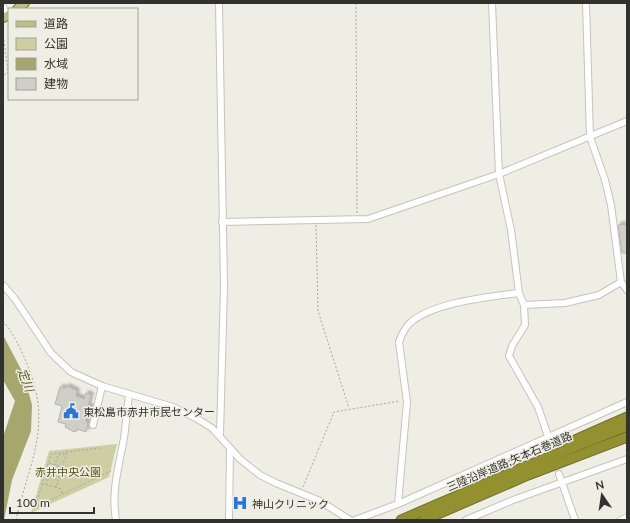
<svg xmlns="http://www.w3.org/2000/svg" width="630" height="523" viewBox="0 0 630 523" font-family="Lato,'Noto Sans JP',sans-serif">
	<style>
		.green { fill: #cdcea2 }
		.water { fill: #a6a66f }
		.building { fill: #cfcfc7; stroke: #b5b5ac; filter: url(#shadow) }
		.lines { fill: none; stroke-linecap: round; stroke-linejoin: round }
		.minor-tunnel { stroke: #c8c8c0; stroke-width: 6; stroke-dasharray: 6 3; stroke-linecap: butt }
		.minor-casing { stroke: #c4c4bc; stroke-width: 8 }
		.major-casing { stroke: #716f2f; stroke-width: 10 }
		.highway-casing { stroke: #716f2f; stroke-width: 11 }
		.path { stroke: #a7a7a0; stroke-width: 1; stroke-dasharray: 2 2; stroke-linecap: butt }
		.minor { stroke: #fff; stroke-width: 6 }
		.major { stroke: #bebd82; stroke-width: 8 }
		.highway { stroke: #93912f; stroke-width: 9 }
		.labels { text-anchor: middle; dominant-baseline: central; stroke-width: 3; stroke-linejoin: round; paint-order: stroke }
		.poi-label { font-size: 11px; fill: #31312e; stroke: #eeeee5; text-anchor: start }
		.street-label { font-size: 11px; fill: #31312e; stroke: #eeeee5 }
		.park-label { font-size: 11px; fill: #545312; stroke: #eeeee5 }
		.water-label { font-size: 12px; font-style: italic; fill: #595819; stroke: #eeeee5 }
	</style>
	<defs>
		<filter id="shadow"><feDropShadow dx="2.5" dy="-2.5" stdDeviation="1" flood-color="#0004"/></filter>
	</defs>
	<rect width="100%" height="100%" fill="#eeeee5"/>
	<!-- green -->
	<path class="green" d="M117,444l-8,33 -78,36 18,-62z"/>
	<!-- water -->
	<path class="water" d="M3,335l21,40 8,30 -1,26 -19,49 -8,40 -1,-83 12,-36 -12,-21z"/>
	<!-- building -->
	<path class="building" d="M627,224v29h-5l-4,-28z
		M67,386l10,5 -1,5 8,3 2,-6 5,2 -3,11 4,1 -1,7 -3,-1 -2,8 2,3 -2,8 -9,-3 -1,3 -4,-1 -7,-4 1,-3 -8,-2 4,-16 -7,-2 5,-17 6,1z"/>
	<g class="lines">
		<!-- minor-tunnel -->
		<path class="minor-tunnel" d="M551,445l8,29"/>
		<!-- minor casing -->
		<g class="minor-casing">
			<path id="minor" d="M219,3l5,283 -4,149
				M492,3l7,171 12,56 8,63 5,12
				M586,3l4,134 15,43 6,25 10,77 6,8
				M3,7l5,8
				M222,222l146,-3 131,-45 128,-53
				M3,285l12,14 36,54 20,19 31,14 71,21 23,11 16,10 28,31 20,16 16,8 44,18 30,19
				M93,425l9,-39
				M551,445l-13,-38 -29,-51 3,-10 13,-21 -1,-20 41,-2 34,-8 22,-13
				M559,474l16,46
				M398,504l9,-102 -8,-60c2,-6 6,-14 11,-19 23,-21 79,-26 109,-30
				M116,520c-5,-29 3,-54 8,-82 2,-14 3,-29 5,-43
				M229,520l1,-71
				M355,520l43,-16 229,-102
				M466,520l47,-20 114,-41
				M621,520l6,-3"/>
		</g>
		<!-- major casing -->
		<g class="major-casing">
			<path id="major" d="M17,9l8,-6
				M3,18l6,-3"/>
		</g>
		<!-- highway casing -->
		<g class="highway-casing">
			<path id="highway" d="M568,443l59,-26
				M401,520l123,-53 103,-41
				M424,520l104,-45 99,-38"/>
		</g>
		<!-- path -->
		<path class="path" d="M356,3l1,210
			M3,32l5,41 -5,2
			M316,225l2,86 31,97
			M3,321c10,12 18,28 24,43 26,62 3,95 -11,156
			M100,448l-49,6 -15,51 1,1 74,-35
			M49,463l12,4
			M42,484l14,3 11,-35
			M46,485l1,-8h4l7,-22 7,-1
			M55,487l6,2 1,5
			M303,487l31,-75 66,-11"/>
		<!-- minor -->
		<use href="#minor" class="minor"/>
		<!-- major -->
		<use href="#major" class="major"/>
		<!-- highway -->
		<use href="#highway" class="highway"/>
	</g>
	<!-- icons -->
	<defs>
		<g id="civic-bare" transform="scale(1.2)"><path d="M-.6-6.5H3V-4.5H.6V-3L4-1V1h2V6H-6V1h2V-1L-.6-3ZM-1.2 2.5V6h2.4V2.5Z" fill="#2974e0" stroke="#eeeee5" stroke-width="2.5" paint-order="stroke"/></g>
		<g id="hospital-bare" transform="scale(1.2)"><path d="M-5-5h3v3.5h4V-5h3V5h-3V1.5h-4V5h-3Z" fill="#2974e0" stroke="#eeeee5" stroke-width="2.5" paint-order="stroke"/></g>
	</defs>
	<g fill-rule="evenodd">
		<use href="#civic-bare" x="71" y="411"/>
		<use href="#hospital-bare" x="240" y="503"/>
	</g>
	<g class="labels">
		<!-- poi labels -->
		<g class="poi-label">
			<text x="83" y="411">東松島市赤井市民センター</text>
			<text x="252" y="503">神山クリニック</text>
		</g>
		<!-- street labels -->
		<g class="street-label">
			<text transform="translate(509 461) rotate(-23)">三陸沿岸道路;矢本石巻道路</text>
		</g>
		<!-- park labels -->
		<g class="park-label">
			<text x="68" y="471">赤井中央公園</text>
		</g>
		<!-- water labels -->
		<g class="water-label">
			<text transform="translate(26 380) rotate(69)">定川</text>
		</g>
	</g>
	<!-- border -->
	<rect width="630" height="523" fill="none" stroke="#31312e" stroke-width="8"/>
	<!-- legend -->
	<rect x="8" y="8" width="130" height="92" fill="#eeeee5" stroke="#a2a29c"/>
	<rect x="16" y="21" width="20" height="6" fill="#bebd82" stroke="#a2a29c"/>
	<text x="44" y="28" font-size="12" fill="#31312e">道路</text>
	<rect x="16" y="38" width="20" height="12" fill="#cdcea2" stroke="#a2a29c"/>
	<text x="44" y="48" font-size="12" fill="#31312e">公園</text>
	<rect x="16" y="58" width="20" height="12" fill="#a6a66f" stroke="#a2a29c"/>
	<text x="44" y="68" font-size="12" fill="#31312e">水域</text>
	<rect x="16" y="78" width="20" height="12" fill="#cfcfc7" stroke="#a2a29c"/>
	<text x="44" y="88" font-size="12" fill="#31312e">建物</text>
	<!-- north arrow -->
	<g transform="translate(602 495) rotate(347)" stroke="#eeeee5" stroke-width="3" paint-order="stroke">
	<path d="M0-3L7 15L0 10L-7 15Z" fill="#31312e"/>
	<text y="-6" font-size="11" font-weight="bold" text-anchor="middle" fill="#31312e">N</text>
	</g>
	<!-- scale -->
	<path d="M10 507v6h84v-6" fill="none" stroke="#31312e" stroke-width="2"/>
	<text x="16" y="507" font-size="12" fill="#31312e" stroke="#eeeee5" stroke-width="3" paint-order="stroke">100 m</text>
</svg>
